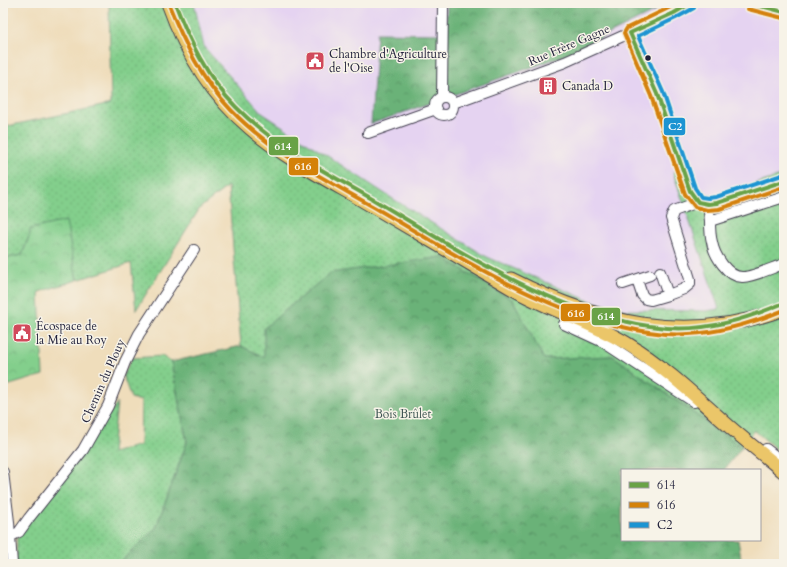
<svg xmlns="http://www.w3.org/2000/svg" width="787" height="567" viewBox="0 0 787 567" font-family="Cardo,serif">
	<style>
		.built { fill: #e5d3f1 }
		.grass { fill: url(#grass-dots); stroke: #527864 }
		.forest { fill: url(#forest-crowns); stroke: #466a5a }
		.park { fill: url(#park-crowns); stroke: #527864 }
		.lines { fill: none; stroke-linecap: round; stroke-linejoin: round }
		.minor-casing { stroke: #413e4e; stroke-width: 12 }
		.major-casing { stroke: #413e4e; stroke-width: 15 }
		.minor { stroke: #fff; stroke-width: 10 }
		.major { stroke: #ebc669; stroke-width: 13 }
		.bus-1-casing { stroke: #f7f3e8; stroke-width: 7 }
		.bus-2-casing { stroke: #f7f3e8; stroke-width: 7 }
		.bus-3-casing { stroke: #f7f3e8; stroke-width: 7 }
		.bus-1 { stroke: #69a246; stroke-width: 4 }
		.bus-2 { stroke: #d48109; stroke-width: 4 }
		.bus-3 { stroke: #1c94d2; stroke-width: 4 }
		.bus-dot { fill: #22223b; stroke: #f7f3e8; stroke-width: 1.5 }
		.labels { text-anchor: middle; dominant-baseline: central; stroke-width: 3; stroke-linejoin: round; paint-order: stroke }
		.street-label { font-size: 12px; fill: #22223b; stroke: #f7f3e8 }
		.poi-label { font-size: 12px; fill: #22223b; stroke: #f7f3e8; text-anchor: start }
		.park-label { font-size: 12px; fill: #3f5653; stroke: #f7f3e8 }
		.line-badge { stroke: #f7f3e8; stroke-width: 1.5 }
		.badge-label { font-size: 11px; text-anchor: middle; font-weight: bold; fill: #fff }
	</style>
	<defs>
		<pattern id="grass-dots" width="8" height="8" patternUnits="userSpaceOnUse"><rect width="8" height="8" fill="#83cf8c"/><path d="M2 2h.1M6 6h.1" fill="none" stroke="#71b17a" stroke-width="1.8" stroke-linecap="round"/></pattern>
		<pattern id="forest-crowns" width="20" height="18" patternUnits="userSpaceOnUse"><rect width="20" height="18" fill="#6ab278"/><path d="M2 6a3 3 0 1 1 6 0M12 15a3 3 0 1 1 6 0" fill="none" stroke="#579064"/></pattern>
		<pattern id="park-crowns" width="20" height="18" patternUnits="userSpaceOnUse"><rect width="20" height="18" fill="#83cf8c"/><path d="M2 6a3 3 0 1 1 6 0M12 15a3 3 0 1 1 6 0" fill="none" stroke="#71b17a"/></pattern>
	</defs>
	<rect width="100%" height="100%" fill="#f7f3e8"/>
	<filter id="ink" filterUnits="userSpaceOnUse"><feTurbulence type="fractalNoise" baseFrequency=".025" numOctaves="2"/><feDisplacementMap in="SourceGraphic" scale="8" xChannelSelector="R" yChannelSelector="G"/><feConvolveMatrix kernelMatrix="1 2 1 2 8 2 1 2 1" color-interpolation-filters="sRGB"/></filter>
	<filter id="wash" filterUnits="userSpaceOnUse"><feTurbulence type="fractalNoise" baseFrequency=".012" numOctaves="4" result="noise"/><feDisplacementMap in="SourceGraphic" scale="16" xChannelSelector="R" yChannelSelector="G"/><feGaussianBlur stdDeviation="0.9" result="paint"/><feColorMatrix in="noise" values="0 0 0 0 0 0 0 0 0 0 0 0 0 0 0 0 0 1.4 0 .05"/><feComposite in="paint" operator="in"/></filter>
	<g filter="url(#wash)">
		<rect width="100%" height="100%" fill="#efddbb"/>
		<!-- built -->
		<path class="built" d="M194,3h253l122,51 102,-51h105l8,2v170l-69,22 -6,-2 -16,-12 -5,-16 -15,5 19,56 92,-37 -65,118 -13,2 -80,-1 -36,-9 -103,-44 -97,-60 -128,-84 -58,-66z"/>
		<!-- grass -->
		<path class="grass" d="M109,3h85l10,44 58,66 128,84 97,60 103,44 36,9 80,1 13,-2 -46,-137 15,-5 5,16 16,12 6,2 69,-22v281l-30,-26 -12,17 -129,-91 -69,4 -31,-60 -71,-43 -32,6 -146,94 -23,-11 -13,-160 -28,22 -64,102 -5,-47 -54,17 -12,-59 -35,13 -8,21 -19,4v-132l108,-23z
			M162,356l9,6 16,80 -31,86 -38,36h-102l1,-26 100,-135 -5,50 28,-8 1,-44 -10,-3 -8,-22 9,-18z"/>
		<!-- forest -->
		<path class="forest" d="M447,3h224l-102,51 -198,70 6,-91 69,1z
			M442,257l71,43 31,59 69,-3 129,91 -18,23h-102v70h116l4,24h-624l38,-36 31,-86 -16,-80 70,-16 23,11v-29l66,-55z"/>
		<!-- park -->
		<path class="park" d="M66,221l11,59 -38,12 4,83 -40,12v-128l19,-4 8,-21v-5z"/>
	</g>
	<g filter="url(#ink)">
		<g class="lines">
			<!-- minor casing -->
			<g class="minor-casing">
				<path id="minor" d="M749,3l35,9
					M630,33l27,61 30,92 5,9 6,7 14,2 72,-23
					M435 106a9 9 0 1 1 18 0a9 9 0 1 1-18 0Z
					M442,97l1,-94
					M453,103l112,-41 98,-44 28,-15
					M368,133l68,-24
					M708,204l2,17 74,-24
					M710,221c0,7 0,14 2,21 2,13 16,36 31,35 10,0 31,-10 41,-13
					M660,272l8,23 16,-6 6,-5v-5l-19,-61 3,-7 24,-9
					M637,280l5,15 4,4 5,1 17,-5
					M623,284l27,-9
					M564,324l39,18 91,60
					M766,449l18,14
					M3,472l6,50 3,42
					M11,536l8,-4 10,-14 54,-68 25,-44 17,-44 14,-28 55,-84"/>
			</g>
			<!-- major casing -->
			<g class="major-casing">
				<path id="major" d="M168,3c17,48 43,92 82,125 33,29 74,50 112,72 50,30 101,59 151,89 36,21 77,32 113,54 36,22 66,50 97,78 20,18 41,34 61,51
					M511,279c89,45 176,66 273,30"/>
			</g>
			<!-- minor -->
			<use href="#minor" class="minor"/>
			<!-- major -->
			<use href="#major" class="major"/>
			<!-- bus-1 casing -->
			<g class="bus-1-casing">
				<path id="bus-1" d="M175,3c14,37 32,75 61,104 40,41 94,67 143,96 86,51 185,117 288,125 41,3 79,-9 117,-25
					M691,3l-17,10 -44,20 27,61 33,97 8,11 10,2 9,-1 67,-22
					M749,3l35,9"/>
			</g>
			<!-- bus-2 casing -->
			<g class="bus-2-casing">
				<path id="bus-2" d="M679,3l-52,25 -3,5 27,63 34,98 10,13 12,3 12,-1 65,-22
					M169,5c15,38 33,75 62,105 39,41 92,68 141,96 88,51 189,119 293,128 42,3 81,-8 119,-24
					M748,9l35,9"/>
			</g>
			<!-- bus-3 casing -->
			<g class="bus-3-casing">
				<path id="bus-3" d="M694,8l-18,10 -38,18 25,56 32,96 6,9 7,1 8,-1 66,-22"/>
			</g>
			<!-- bus-1 -->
			<use href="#bus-1" class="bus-1"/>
			<!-- bus-2 -->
			<use href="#bus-2" class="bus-2"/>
			<!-- bus-3 -->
			<use href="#bus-3" class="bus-3"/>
		</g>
	</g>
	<!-- icons -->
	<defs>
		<g id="civic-square" transform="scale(1)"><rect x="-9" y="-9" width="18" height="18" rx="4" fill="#d1495b" stroke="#f7f3e8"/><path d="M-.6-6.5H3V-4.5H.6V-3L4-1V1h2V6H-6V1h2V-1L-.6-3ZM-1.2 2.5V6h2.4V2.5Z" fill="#fff"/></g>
		<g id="building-square" transform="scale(1)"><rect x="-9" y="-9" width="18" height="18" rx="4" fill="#d1495b" stroke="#f7f3e8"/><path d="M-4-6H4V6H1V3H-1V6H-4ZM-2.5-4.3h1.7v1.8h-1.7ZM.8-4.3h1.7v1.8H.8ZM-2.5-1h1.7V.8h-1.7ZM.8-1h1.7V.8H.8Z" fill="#fff"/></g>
	</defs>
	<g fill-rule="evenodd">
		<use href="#civic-square" x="315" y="61"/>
		<use href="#building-square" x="548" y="86"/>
		<use href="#civic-square" x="22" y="333"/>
	</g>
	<!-- markers -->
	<circle class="bus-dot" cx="648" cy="58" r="3.5"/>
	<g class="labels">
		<!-- street labels -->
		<g class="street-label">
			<text transform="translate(569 45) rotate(-23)">Rue Frère Gagne</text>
			<text transform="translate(103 381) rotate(-66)">Chemin du Plouy</text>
		</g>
		<!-- poi labels -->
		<g class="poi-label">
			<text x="329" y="54">Chambre d'Agriculture<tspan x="329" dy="14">de l'Oise</tspan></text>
			<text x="562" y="86">Canada D</text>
			<text x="36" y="326">Écospace de<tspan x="36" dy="14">la Mie au Roy</tspan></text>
		</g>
		<!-- park labels -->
		<g class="park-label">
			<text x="403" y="414">Bois Brûlet</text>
		</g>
	</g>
	<g class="line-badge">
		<rect x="663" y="117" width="23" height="19" rx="4" fill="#1c94d2"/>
		<rect x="268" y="136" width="31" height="20" rx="4" fill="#69a246"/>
		<rect x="288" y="157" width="31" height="19" rx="4" fill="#d48109"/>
		<rect x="560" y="303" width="31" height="19" rx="4" fill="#d48109"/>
		<rect x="591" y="307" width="30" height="19" rx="4" fill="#69a246"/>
	</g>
	<g class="badge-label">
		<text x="675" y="130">C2</text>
		<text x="283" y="150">614</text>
		<text x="303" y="170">616</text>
		<text x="576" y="317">616</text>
		<text x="606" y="320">614</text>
	</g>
	<!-- margin -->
	<rect width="787" height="567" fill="none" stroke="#f7f3e8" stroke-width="16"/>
	<!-- legend -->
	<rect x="621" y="469" width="140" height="72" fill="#f7f3e8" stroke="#a29fa3"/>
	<rect x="629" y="482" width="20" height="6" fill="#69a246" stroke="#a29fa3"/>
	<text x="657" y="489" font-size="12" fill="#22223b">614</text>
	<rect x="629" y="502" width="20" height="6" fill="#d48109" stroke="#a29fa3"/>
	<text x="657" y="509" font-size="12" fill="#22223b">616</text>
	<rect x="629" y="522" width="20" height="6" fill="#1c94d2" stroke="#a29fa3"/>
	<text x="657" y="529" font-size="12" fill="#22223b">C2</text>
</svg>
